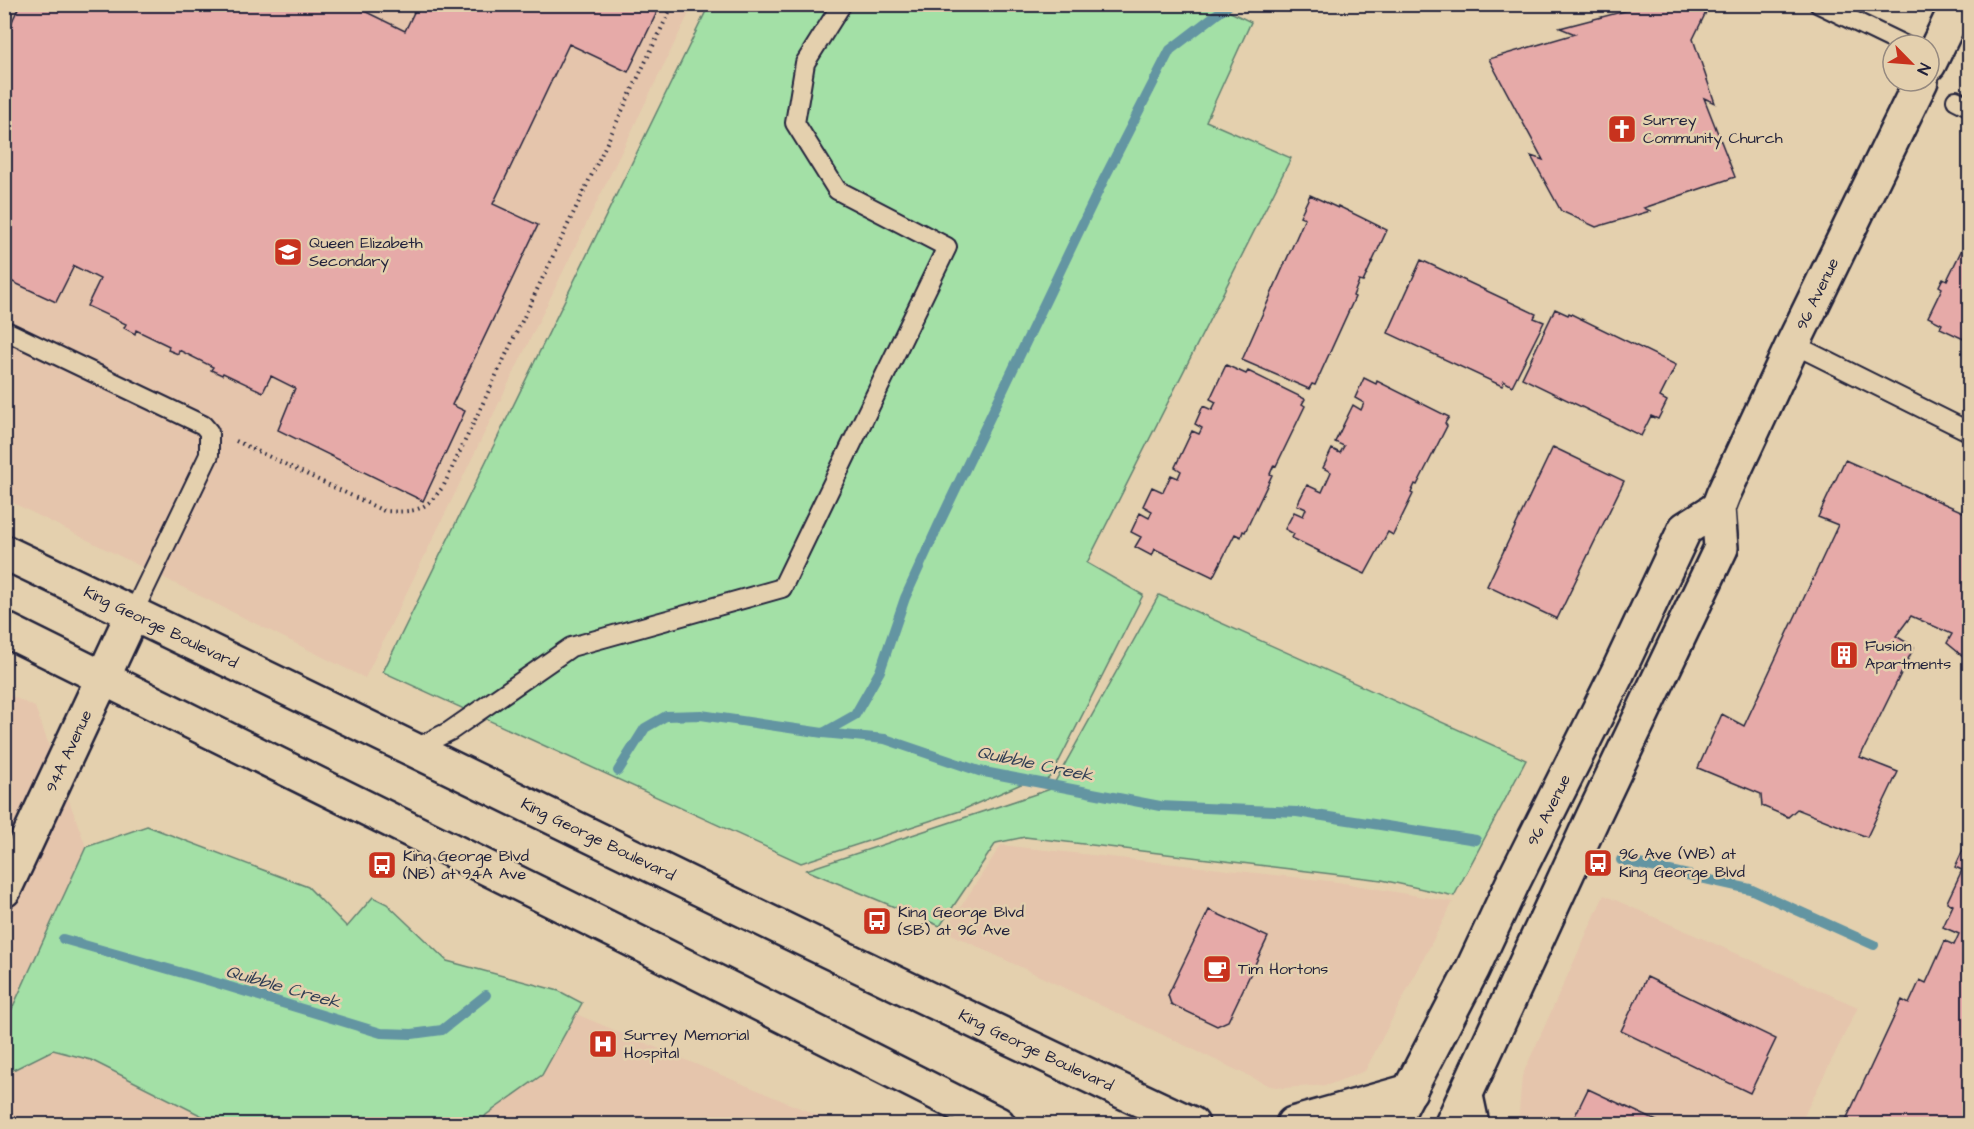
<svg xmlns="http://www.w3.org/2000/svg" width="1974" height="1129" viewBox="0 0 1974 1129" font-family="'Architects Daughter',sans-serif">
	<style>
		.built { fill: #e5c5ac }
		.green { fill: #a3e0a6; stroke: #628170; stroke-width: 1.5 }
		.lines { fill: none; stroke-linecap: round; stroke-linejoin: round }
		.stream { stroke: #6395a2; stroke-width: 10 }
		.building { fill: #e6aaa8; stroke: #22223b; stroke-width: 1.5 }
		.service-casing { stroke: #22223b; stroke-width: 22 }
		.tertiary-casing { stroke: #22223b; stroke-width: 38 }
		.secondary-casing { stroke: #22223b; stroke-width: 38 }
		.primary-casing { stroke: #22223b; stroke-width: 38 }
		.path { stroke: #22223b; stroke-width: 4; stroke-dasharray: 1.5 4.5; stroke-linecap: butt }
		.service { stroke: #e4d0ae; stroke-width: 18 }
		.tertiary { stroke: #e4d0ae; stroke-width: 33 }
		.secondary { stroke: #e4d0ae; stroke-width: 33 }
		.primary { stroke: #e4d0ae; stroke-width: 33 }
		.labels { text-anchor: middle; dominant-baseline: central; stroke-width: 5; stroke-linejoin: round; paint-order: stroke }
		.poi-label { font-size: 16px; fill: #22223b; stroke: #e4d0ae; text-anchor: start }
		.street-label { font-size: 16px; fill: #22223b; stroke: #e4d0ae }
		.water-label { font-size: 18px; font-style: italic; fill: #323f55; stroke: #e4d0ae }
	</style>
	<rect width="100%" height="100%" fill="#e4d0ae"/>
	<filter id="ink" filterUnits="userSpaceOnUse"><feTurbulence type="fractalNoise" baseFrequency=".0167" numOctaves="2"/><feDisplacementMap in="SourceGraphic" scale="12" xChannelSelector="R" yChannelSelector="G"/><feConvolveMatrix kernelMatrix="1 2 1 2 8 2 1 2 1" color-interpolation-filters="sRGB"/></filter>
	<g filter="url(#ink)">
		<!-- built -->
		<path class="built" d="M4,5h689l-328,673 -360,-179z
			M5,693l30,14 51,140 -81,177z
			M1001,845l337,37 115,20 -88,169 -37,14 -45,3 -13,-2 -325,-155z
			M1604,895l254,112 -58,117h-282l4,-48z
			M576,1014l262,110h-358l6,-9 56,-40z
			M53,1049l38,11 127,64h-213v-50z"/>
		<!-- green -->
		<path class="green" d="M1214,4l37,18 -45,99 85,37 -204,405 56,32 -91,180 -7,6 -24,3 -61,27 -159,52 -418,-191 326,-667z
			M1159,595l367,165 -72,136 -72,-16 -357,-43 -29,6 -56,83 -134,-56 245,-81z
			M147,826l161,61 39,40 26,-30 14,7 60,57 112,30 23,12 -40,72 -56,40 -6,9h-262l-127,-64 -38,-10 -48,24v-50l81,-177z"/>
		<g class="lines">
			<!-- stream -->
			<path class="stream" d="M823,733l32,-18 25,-44 25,-73 33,-72 166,-347 66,-129 60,-46
				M618,771l27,-43 21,-12 35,-1 122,18 62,6 94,32 181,35 137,6 179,28
				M1621,860l129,29 124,56
				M63,939l144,41 174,53 31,1 30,-4 44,-35"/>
		</g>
		<!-- building -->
		<path class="building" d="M20,4h330l55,27 13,-27h243l-33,68 -59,-28 -76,160 45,21 -86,180 13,6 -42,90 -145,-71 17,-42 -24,-12 -8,16 -40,-19 -1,2 -11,-5 2,-3 -34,-17 -1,4 -10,-4 1,-4 -33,-16 -1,4 -11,-6 2,-4 -39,-18 13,-27 -26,-13 -18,36 -52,-24v-255l6,3z
			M1631,4h79l-17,35 22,64 -11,-5 31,79 -91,31 6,3 -54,16 -35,-16 -30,-55 12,4 -54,-101 86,-25 -15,-6 69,-18z
			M1310,195l28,13v-2l49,24 -24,52 -4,-1 -6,15 2,1 -40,88 -3,-1 -3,5 -67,-29 63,-142 -5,-2z
			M1967,239l3,1v102l-30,-14 2,-4 -14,-7 14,-29 -3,-2 4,-8 4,2z
			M1421,260l115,54 -2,4 10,4 -32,64 -8,-5 -2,5 -114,-53z
			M1555,309l13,6 1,-2 107,52 -16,32 7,4 -9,18 -7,-3 -10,20 -119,-58z
			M1226,365l20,9 2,-3 57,28 -3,5 3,2 -29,60 -2,-1 -4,9 2,1 -27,57 -2,-1 -2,6 -6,-3 -22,43 -58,-28 -3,7 -17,-9 6,-10 -10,-5 9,-19 9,5 3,-7 -9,-5 9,-19 11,5 8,-17 7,3 3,-7 -6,-4 17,-36 7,3 3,-6 -7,-4 8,-18 9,4 4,-8 -6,-3z
			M1364,378l12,6 1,-3 72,36 -4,6 2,3 -30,59 -2,-1 -4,9 2,1 -20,41 -5,-3 -23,42 -47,-22 1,-1 -27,-13 2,-4 -9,-5 9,-17 9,4 3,-7 -9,-4 10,-20 15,7 9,-20 -8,-4 9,-19 8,4 4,-7 -9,-4 18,-37 8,5 3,-7 -9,-5z
			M1553,447l71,34 -67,138 -70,-33z
			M1845,460l125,55v147l-23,-19 5,-9 -41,-18 -15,20 18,11 -54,110 38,15 -31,65 -70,-28 -9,8 -26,-11 -1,-12 -63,-26 24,-54 22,12 94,-201 -20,-8z
			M1968,839h2v285h-135l1,-3 8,3 58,-124 7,4 11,-24 6,3 19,-42 9,4 5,-11 -16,-7 10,-22 -6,-3 15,-32 -7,-3z
			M1209,910l59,27 -40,84 -11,5 -46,-22 -3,-9z
			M1647,977l129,62 -26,54 -129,-62z
			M1588,1089l75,35h-92z"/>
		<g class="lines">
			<!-- service casing -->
			<g class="service-casing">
				<path id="service" d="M1819,4l85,41
					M1956,100l14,7
					M4,330l199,95 6,7v23l-76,158
					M1793,344l177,88
					M414,749l36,-18 121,-84 211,-59 165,-341 -110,-57 -42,-67 10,-60 37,-59"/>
			</g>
			<!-- tertiary casing -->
			<g class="tertiary-casing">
				<g id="tertiary">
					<path id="s1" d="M4,890l129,-277"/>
				</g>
			</g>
			<!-- secondary casing -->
			<g class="secondary-casing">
				<g id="secondary">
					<path d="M1929,64l29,-60"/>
					<path id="s2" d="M1392,1124l80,-154 42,-90 103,-206 68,-145 33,-21"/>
					<path id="s3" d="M1452,1124l141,-307 128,-269 -3,-40 5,-13 70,-151 128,-263"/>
				</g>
			</g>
			<!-- primary casing -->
			<g class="primary-casing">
				<g id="primary">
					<path id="s4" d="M4,552c397,189 790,386 1188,572"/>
					<path d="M4,629l659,326 335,169"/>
					<path d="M1466,1096l6,28"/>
					<path d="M1293,1124l117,-33"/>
				</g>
			</g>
			<!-- path -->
			<path class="path" d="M236,441l148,70c31,2 42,0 60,-26l229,-481"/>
			<!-- service -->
			<use href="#service" class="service"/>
			<!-- tertiary -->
			<use href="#tertiary" class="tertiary"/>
			<!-- secondary -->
			<use href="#secondary" class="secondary"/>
			<!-- primary -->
			<use href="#primary" class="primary"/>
		</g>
	</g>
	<!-- icons -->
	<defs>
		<g id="church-square" transform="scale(1.5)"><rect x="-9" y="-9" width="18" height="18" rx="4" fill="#c8321e" stroke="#e4d0ae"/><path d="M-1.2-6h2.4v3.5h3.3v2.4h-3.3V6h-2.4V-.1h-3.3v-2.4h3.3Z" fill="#fff"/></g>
		<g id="school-square" transform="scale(1.5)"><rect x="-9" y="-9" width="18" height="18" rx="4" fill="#c8321e" stroke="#e4d0ae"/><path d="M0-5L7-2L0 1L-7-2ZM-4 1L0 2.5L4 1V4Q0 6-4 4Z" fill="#fff"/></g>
		<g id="building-square" transform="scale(1.5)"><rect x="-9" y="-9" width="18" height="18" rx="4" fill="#c8321e" stroke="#e4d0ae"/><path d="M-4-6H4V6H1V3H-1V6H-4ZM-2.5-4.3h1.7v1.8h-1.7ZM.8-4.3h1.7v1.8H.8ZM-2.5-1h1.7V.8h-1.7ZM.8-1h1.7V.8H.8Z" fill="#fff"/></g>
		<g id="bus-square" transform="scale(1.5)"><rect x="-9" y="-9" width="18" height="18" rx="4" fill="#c8321e" stroke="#e4d0ae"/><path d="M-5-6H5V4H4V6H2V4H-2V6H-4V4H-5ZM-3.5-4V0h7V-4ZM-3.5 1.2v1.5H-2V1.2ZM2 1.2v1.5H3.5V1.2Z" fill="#fff"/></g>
		<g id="cafe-square" transform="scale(1.5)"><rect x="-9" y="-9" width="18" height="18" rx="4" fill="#c8321e" stroke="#e4d0ae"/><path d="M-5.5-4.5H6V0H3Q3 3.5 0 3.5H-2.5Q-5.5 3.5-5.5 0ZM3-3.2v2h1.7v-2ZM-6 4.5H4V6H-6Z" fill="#fff"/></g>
		<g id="hospital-square" transform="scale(1.5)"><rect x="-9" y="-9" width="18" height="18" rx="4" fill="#c8321e" stroke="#e4d0ae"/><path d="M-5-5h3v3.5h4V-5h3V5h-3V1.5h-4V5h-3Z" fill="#fff"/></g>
	</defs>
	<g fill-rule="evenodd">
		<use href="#church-square" x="1622" y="129"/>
		<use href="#school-square" x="288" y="252"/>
		<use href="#building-square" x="1844" y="655"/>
		<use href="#bus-square" x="1598" y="863"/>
		<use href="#bus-square" x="382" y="865"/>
		<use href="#bus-square" x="877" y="921"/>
		<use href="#cafe-square" x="1217" y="969"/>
		<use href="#hospital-square" x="603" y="1044"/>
	</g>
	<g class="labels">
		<!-- poi labels -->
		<g class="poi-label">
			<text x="1643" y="120">Surrey<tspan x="1643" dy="18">Community Church</tspan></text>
			<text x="309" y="243">Queen Elizabeth<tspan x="309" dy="18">Secondary</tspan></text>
			<text x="1865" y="646">Fusion<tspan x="1865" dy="18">Apartments</tspan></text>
			<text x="1619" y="854">96 Ave (WB) at<tspan x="1619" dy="18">King George Blvd</tspan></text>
			<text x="403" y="856">King George Blvd<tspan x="403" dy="18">(NB) at 94A Ave</tspan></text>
			<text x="898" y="912">King George Blvd<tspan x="898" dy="18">(SB) at 96 Ave</tspan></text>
			<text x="1238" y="969">Tim Hortons</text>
			<text x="624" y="1035">Surrey Memorial<tspan x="624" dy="18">Hospital</tspan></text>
		</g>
		<!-- street labels -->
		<g class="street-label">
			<text stroke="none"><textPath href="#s3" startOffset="912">96 Avenue</textPath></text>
			<text stroke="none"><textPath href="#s4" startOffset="174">King George Boulevard</textPath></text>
			<text stroke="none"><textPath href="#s1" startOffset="153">94A Avenue</textPath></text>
			<text stroke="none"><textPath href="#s2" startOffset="351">96 Avenue</textPath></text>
			<text stroke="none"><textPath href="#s4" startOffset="660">King George Boulevard</textPath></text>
			<text stroke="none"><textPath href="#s4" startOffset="1146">King George Boulevard</textPath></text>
		</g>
		<!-- water labels -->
		<g class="water-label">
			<text transform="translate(1035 764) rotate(12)">Quibble Creek</text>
			<text transform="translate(283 987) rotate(16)">Quibble Creek</text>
		</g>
	</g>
	<!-- margin -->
	<rect width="1974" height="1129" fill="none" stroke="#e4d0ae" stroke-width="24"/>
	<rect x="12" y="12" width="1950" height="1105" fill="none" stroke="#22223b" stroke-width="2" filter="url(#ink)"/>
	<!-- north arrow -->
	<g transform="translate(1911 63) rotate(115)"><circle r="28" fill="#e4d0ae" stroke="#968a80" stroke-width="1.5"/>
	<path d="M0-4.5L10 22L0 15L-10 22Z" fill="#c8321e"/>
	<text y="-9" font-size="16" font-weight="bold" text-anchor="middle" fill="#22223b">N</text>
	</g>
</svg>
